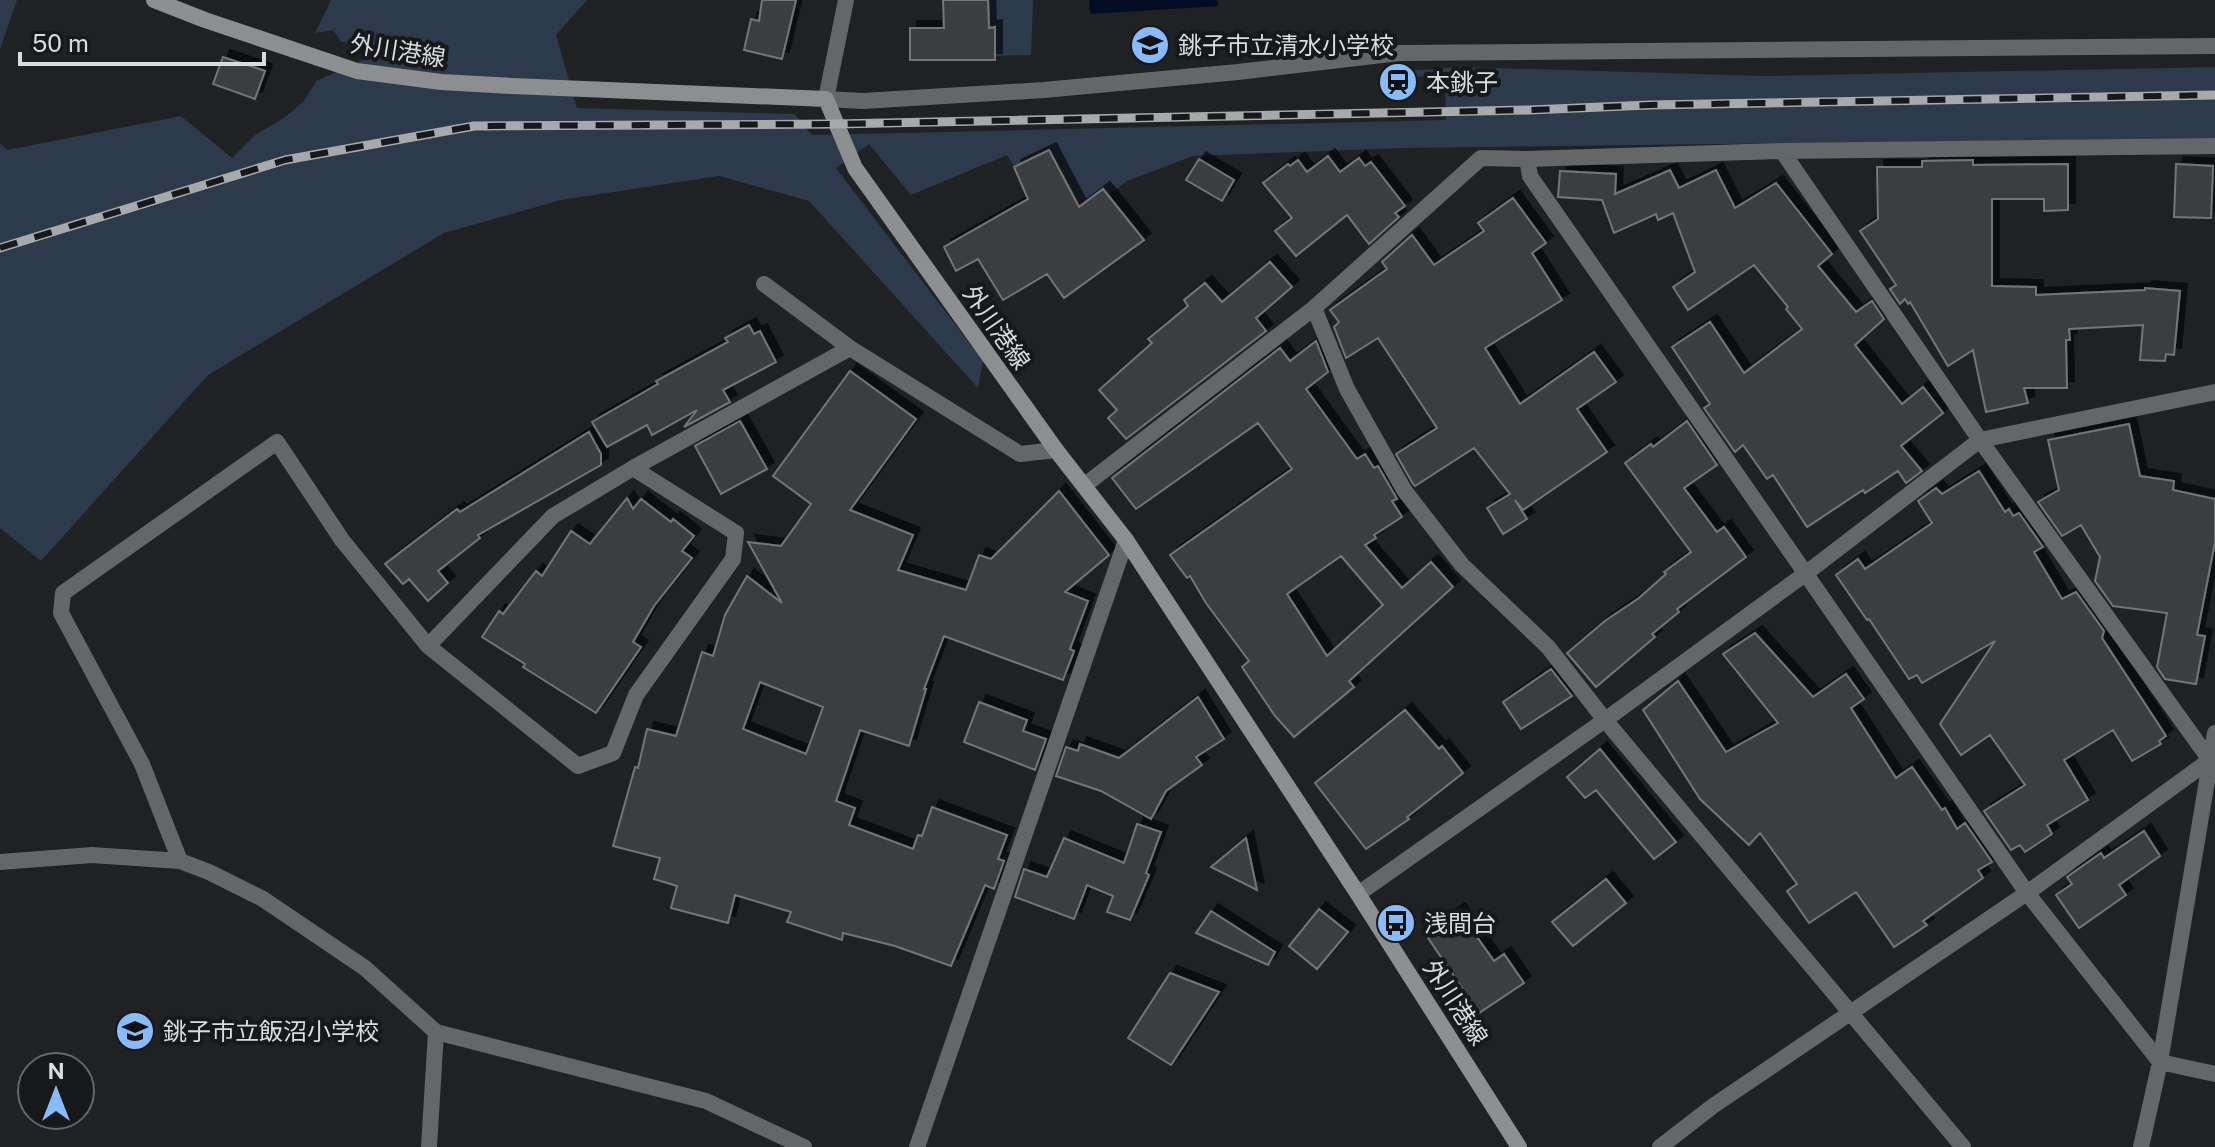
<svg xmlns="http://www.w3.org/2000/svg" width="2215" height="1147" viewBox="0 0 2215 1147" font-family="'Public Sans','Noto Sans JP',sans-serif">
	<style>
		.green { fill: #2c3a4b }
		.water { fill: #000d22 }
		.building { fill: #3b3d3f; stroke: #737577; stroke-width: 2; fill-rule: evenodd; filter: url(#shadow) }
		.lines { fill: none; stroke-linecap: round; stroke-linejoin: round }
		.street { stroke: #656667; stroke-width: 16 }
		.secondary { stroke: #8c8e90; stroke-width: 16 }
		.rail-casing { stroke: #a7a9aa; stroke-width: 9 }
		.rail { stroke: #16181a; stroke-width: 6; stroke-dasharray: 18; stroke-linecap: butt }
		.labels { text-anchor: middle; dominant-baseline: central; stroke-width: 8; stroke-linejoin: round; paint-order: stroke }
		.poi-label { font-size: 24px; fill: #dadbdc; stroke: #16181a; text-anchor: start }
		.street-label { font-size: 24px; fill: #dadbdc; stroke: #16181a }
	</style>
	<defs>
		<filter id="shadow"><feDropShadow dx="7" dy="-7" stdDeviation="0" flood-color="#0009"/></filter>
	</defs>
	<rect width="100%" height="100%" fill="#1f2123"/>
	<!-- green -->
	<path class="green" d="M0,0h17l-17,49z
		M331,0h256l-31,35 21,73 217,6 18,21 634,-15 -1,-43 -54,-1 -1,-4 72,-5 303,9 450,-9v71l-810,10 -212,8 -66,25 -72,54 -48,-80 -96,40 -42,-51 -33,24 147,193 -5,27 -169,-187 -90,-25 -158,24 -117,33 -236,142 -167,186 -41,-33v-385l7,7 174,-34 51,42 23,-23 29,-17 20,-17 12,-20 74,-33 -49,-6 -8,-12 -18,3z
		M973,0h60l-2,55 -53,1z"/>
	<!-- water -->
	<path class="water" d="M1089,0h128l1,6 -128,8z"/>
	<!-- building -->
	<path class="building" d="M762,0h34l-14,59 -38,-9 7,-31 8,2z
		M943,0h45l1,28 6,-1v33h-85v-32h34z
		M223,57l42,14 -10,28 -42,-15z
		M1049,150l30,57 24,-18 41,51 -80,58 -17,-24 -44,26 -25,-41 -22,12 -12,-24 84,-48 -14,-32z
		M1328,156l12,16 19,-14 6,8 6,-4 34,44 -10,7 4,4 -30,27 -22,-29 -51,41 -21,-25 17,-13 -29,-35 25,-19 2,2 8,-6 9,12z
		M1199,159l35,21 -12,21 -36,-21z
		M1973,160v5l95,-1v46l-24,1v-12h-52v87l44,1v8l109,-5v-2l35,3 -6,64 -8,-1 -1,7 -25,-1 3,-35 -74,4 1,11h-4l1,48h-43l4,15 -42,9 -13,-62 -25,16 -38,-64 -2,2 -3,-5 -5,5 -10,-15 6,-4 -36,-54 18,-12 -1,-52h45v-6z
		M2176,164l37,2 -2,52 -37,-1z
		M1670,170l9,18 37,-18 19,38 41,-25 56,71 -14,12 38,46 16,-11 12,18 -29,26 47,59 21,-17 20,26 -42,33 21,25 -16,12 -8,-12 -33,22 -2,-3 -56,37 -34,-52 -6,4 -24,-34 -8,7 -31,-44 6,-4 -38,-57 38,-25 34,51 58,-44 -16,-20 2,-2 -34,-42 -66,45 -15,-23 22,-15 -22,-59 -15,7 -2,-6 -42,19 -12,-33 -44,-3 2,-26 56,3 -1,20z
		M1513,198l33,45 -14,10 30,47 -77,48 35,56 74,-52 22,30 -39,27 30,43 -84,58 -8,-10 12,19 -24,15 -16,-26 23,-14 -36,-46 -59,38 -2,-2 -17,-30 41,-26 -59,-90 -32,20 -12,-31 5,-5 -9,-12 57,-41 -5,-7 30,-27 22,30 50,-34 -6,-8z
		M1270,262l22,25 -36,31 10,13 -140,108 -18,-21 9,-8 -18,-20 53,-47 -4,-4 40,-33 -4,-6 21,-17 17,19z
		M749,325l5,9 6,-3 16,31 -53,28 7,12 -46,25 13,-17 -45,25 -5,-10 -40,22 -15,-25 66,-38 -2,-3 72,-39 -3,-4z
		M1316,341l12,31 -22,17 51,70 8,-5 9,14 4,-2 19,33 -5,2 10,16 -28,18 2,3 -11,7 37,43 29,-26 22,25 -104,94 5,6 -60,50 -19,-21 -33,-49 7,-6 -43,-58 -16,-27 -3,2 -17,-23 122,-86 -34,-46 -122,86 -24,-31 168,-130 10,13zM1341,556l42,49 -56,51 -40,-62z
		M850,371l66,48 -66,91 63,25 -15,35 68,20 13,-35 12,4 68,-68 50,64 -44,37 23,9 -18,48 4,2 -11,29 -119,-44 -20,53h2l-17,57 -49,-16 -24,71 19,7 -6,17 64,24 5,-14 4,1 10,-29 75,28 -9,24 6,2 -10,28 -9,-4 -34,81 -56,-20 -52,-13 -1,7 -55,-18 4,-10 -56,-17 -7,28 -57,-15 6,-22 -23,-7 6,-21 -47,-12 22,-79 3,1 9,-39 29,7 26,-84 11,4 12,-41 22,-39 35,27 -34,-61 33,4 30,-42 -38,-28zM760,682l63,25 -17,47 -63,-25z
		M740,421l27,48 -46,25 -26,-48z
		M1687,421l30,44 -33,23 33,44 7,-5 22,30 -69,52 2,3 -27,22 3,3 -59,50 -29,-34 38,-32 34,-23 27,-24 -2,-2 27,-20 -66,-89 26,-19 2,3z
		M2129,424l11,52 34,5 -1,9 42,9v43l-18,93 8,1 -9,48 -31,-5 -8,-12 10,-54 -54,-7 -18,-25 5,-24 -19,-32 -19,11 -24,-34 21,-12 -11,-50z
		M589,432l12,22v11l-123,70 2,3 -42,33 10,12 -20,18 -19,-22 -6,5 -18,-20 72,-55 3,3z
		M1979,471l26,41 4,-3 4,7 6,-3 24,34 -9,5 28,47 14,-7 28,39 -2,7 64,98 -7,5 2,3 -29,17 -19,-31 -49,30 24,40 -41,25 5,9 -27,18 -5,-7 -9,5 -27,-39 41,-26 -35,-50 -29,20 -21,-31 55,-83 -73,42 -5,-8 -8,4 -40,-60 -2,1 -31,-45 22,-16 7,10 67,-46 -14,-22 18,-13 6,6z
		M627,498l6,11 8,-10 30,23 2,-3 21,17 -12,15 10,7 -38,48 -21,36 8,5 -45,66 -73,-46 2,-3 -43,-27 17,-26 4,3 33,-43 6,5 29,-45 19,13z
		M1755,633l58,64 33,-23 18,25 -13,9 45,70 16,-11 30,43 3,-2 12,21 8,-6 27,39 -14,8 5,8 -60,43 4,4 -33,22 -38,-55 -47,31 -22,-32 10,-7 -37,-51 -11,12 -49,-46 -57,-89 35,-29 48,71 52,-29 -55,-69z
		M1551,669l21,27 -51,33 -18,-27z
		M1198,697l26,42 -28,18 6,8 -36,26 -15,28 -50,-28 -45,-15 10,-29 12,4 2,-7 39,14z
		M979,702l48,18 -4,11 23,8 -11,31 -71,-28z
		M1405,710l34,39 3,-3 21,27 -56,44 2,2 -43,30 -51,-66z
		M1600,749l76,93 -22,17 -58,-69 -11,8 -18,-21z
		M1137,824l24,8 -15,41 3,2 -19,45 -23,-8 6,-16 -26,-11 -13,34 -59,-22 9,-28 23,8 17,-39 60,25z
		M2144,831l16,25 -41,29 7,10 -47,33 -23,-33 16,-11 -5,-7 34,-24 3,5z
		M1246,838l11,52 -46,-23z
		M1606,879l20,24 -53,43 -21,-24z
		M1319,909l29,23 -31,37 -28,-23z
		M1458,910l36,51 10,-7 20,29 -45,30 -55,-81z
		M1211,911l64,41 -7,13 -72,-32z
		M1170,973l49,19 -48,73 -43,-27z"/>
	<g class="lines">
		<!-- street -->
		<path class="street" d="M846,0l-20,99 37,2 181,-11 194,-18 161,-19 816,-7
			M1782,151l198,289 230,320 5,1
			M1527,159l3,17 497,717 133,169 55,12
			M764,284l86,64 170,106 36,-4
			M1314,308l33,81 57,101 58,75 86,82 57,73 358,427
			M1085,485l229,-177 167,-150 46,1 255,-8 433,-5
			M428,646l125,-130 80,-48 217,-120
			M180,861l-38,-97 -81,-151 2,-20 214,-151 65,98 86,106 150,120 35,-13 23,-58 97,-136 3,-26 -103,-65
			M0,862l92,-7 88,6 29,11 54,27 102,69 71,64 270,69 98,46
			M1358,894l247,-174 200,-146 175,-134 235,-48
			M429,1147l7,-115
			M917,1147l209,-607
			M1660,1147l53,-41 314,-213 183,-133
			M2141,1147l19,-85 55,-329"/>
		<!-- secondary -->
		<path class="secondary" d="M154,0l51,20 152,51 84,11 71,4 314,13 29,69 201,282 70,90 232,354 161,253"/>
		<!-- rail casing -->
		<g class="rail-casing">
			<path id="rail" d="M0,248l285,-88 189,-34 362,-2 693,-14 121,-5 565,-10"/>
		</g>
		<!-- rail -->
		<use href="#rail" class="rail"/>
	</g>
	<!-- icons -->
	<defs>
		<g id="school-disc" transform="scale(2)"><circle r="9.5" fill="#87bbfb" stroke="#16181a"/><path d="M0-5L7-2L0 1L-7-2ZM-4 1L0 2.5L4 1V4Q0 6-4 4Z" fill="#111"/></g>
		<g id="station-disc" transform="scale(2)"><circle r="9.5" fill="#87bbfb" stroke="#16181a"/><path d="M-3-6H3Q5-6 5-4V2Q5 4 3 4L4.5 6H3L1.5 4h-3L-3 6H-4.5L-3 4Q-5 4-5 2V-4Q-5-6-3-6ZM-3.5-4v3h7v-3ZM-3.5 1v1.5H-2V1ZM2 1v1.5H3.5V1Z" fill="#111"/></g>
		<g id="bus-disc" transform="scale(2)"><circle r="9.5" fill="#87bbfb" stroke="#16181a"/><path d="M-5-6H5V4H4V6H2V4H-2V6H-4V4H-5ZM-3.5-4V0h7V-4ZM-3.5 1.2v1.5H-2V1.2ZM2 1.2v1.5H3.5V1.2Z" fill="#111"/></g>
	</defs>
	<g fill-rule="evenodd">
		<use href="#school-disc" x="1150" y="45"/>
		<use href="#station-disc" x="1398" y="82"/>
		<use href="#bus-disc" x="1396" y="923"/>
		<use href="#school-disc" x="135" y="1031"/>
	</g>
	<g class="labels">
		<!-- poi labels -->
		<g class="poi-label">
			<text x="1178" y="45">銚子市立清水小学校</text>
			<text x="1426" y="82">本銚子</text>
			<text x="1424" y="923">浅間台</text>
			<text x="163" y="1031">銚子市立飯沼小学校</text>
		</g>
		<!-- street labels -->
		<g class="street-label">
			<text transform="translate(398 50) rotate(9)">外川港線</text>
			<text transform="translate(997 327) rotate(55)">外川港線</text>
			<text transform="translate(1456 1002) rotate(57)">外川港線</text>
		</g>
	</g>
	<!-- north arrow -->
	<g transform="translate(56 1091)"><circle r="38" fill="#16181a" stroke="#646668" stroke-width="2"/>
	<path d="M0-6L14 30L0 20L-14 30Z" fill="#87bbfb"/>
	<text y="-12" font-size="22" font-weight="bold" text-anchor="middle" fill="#dadbdc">N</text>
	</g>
	<!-- scale -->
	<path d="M20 52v12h244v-12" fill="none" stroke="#dadbdc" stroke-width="4"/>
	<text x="32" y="52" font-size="24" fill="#dadbdc" stroke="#16181a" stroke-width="6" paint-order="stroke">50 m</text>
</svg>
